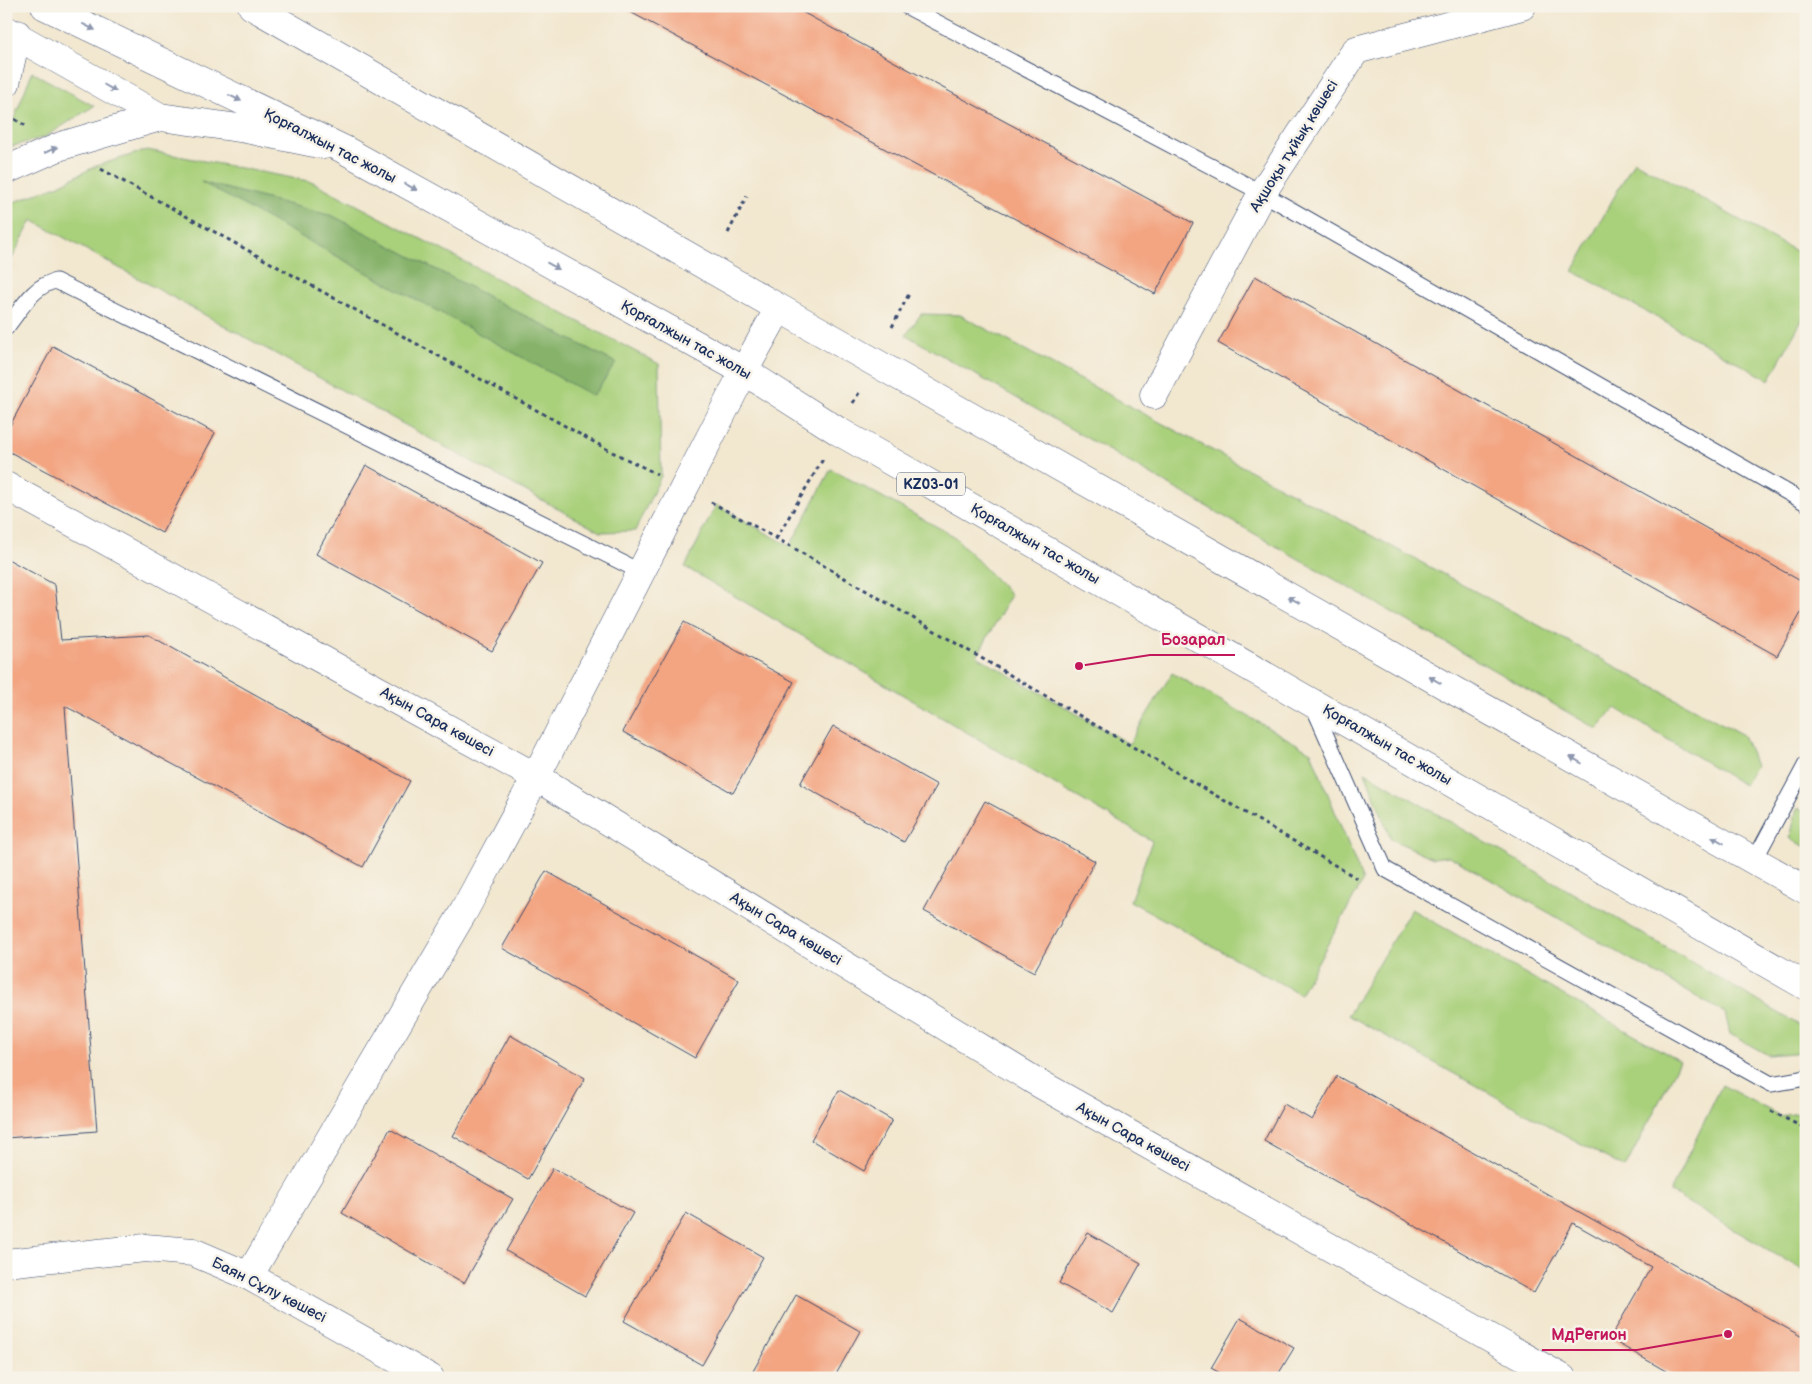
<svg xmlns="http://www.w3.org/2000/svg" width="1812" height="1384" viewBox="0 0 1812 1384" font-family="'Balsamiq Sans',sans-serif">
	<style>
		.green { fill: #a9d07a; stroke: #62806c }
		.forest { fill: #86b26a; stroke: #507064 }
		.building { fill: #f3a481 }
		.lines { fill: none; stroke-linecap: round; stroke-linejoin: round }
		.service-casing { stroke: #3b4b6f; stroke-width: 17 }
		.minor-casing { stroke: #3b4b6f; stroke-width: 29 }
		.primary-casing { stroke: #3b4b6f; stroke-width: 29 }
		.path { stroke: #3b4b6f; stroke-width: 3; stroke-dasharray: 4 4; stroke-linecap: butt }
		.service { stroke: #fff; stroke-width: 15 }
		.minor { stroke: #fff; stroke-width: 28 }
		.primary { stroke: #fff; stroke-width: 28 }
		.oneway { fill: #8d97ae }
		.labels { text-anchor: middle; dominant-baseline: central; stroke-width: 5; stroke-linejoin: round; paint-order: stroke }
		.shield { fill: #f7f3e8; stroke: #5d6a87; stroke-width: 1 }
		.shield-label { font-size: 14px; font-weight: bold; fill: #1b2f5e }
		.street-label { font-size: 15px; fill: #1b2f5e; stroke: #f7f3e8 }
		.leader { fill: none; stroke: #c2185b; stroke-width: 2 }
		.callout-dot { fill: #c2185b; stroke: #f7f3e8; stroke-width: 2 }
		.callout-label { font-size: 16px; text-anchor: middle; font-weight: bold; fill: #c2185b; stroke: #f7f3e8; stroke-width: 5; stroke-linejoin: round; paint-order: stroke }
	</style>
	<rect width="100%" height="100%" fill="#f7f3e8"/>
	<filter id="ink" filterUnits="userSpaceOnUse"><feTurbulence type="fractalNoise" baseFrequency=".02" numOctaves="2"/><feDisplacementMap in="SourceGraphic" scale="10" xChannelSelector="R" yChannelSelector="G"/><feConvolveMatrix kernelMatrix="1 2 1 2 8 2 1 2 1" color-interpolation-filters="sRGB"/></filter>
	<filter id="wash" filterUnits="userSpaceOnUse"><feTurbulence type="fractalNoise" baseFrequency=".0096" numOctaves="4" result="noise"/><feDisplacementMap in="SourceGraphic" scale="20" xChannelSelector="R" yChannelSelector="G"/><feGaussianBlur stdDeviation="1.12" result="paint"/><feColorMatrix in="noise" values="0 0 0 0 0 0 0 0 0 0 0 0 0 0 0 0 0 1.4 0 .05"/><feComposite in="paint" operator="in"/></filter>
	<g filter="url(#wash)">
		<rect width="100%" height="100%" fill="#f2e7cf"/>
		<!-- green -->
		<path class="green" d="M32,72l62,34 -49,31 -39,11v-16l8,-13z
			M147,150l166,32 346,182 2,112 -26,55 -35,1 -568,-312 -26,50v-65l51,-19 39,-20z
			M1634,161l172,96v56l-37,67 -196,-109z
			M921,314l39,1 783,420 13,31 -12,19 -129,-77 -18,21 -691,-394z
			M831,469l123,67 57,59 -34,61 152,88 43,-71 139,79 52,129 -63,113 -170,-93 22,-60 -467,-274 31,-62 74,41z
			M1365,772l441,257v23l-38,3 -38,-21 -5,-21 -276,-157 -16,2 -42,-19z
			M1797,808l9,5v34l-16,-9z
			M1411,909l269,152 -55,107 -277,-153z
			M1722,1085l58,31 26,-4v160l-136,-80z"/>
		<!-- forest -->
		<path class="forest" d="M201,182l132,34 283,147 -23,33z"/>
		<g id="blocks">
			<!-- building -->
			<path class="building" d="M619,6h172l402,217 -38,71z
				M1255,276l551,308v20l-29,52 -559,-313z
				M53,346l162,87 -53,100 -156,-83v-17z
				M366,465l176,98 -50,88 -176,-97z
				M6,558l49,27 6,55 88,-5 261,146 -47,86 -298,-161 32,425 -91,7z
				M684,622l110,60 -61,111 -110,-61z
				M833,726l104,59 -33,57 -104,-58z
				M985,801l110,60 -61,111 -110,-61z
				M546,871l193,109 -44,78 -193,-110z
				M510,1035l75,43 -57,101 -75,-43z
				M1337,1076l469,263v39h-128l-68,-39 41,-72 -78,-44 -39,70 -270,-152 20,-37 28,16z
				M839,1090l53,30 -28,51 -53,-31z
				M390,1129l123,70 -49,84 -122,-70z
				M553,1168l80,45 -48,83 -79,-45z
				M686,1213l77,44 -61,108 -78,-44z
				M1088,1233l53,30 -28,50 -54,-30z
				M796,1295l64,36 -26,47h-74l-8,-5z
				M1240,1318l54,30 -18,30h-47l-18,-10z"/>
		</g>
	</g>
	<g filter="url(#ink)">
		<use href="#blocks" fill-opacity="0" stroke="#3b4b6f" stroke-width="1"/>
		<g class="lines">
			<!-- service casing -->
			<g class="service-casing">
				<path id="service" d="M906,6l356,187 544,310
					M6,328c14,-17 27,-43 50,-47l585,291
					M1313,706l72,163 386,215 35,-6
					M1754,861l52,-97"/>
			</g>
			<!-- minor casing -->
			<g class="minor-casing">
				<path id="minor" d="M6,30l154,87 86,12 78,16
					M6,83l11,-49
					M6,170l55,-24 99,-29
					M1154,395l108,-202 94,-143 166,-44
					M6,486l530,291 499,304 527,297
					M6,1263l139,-15 48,4 56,24 181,102
					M249,1276l215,-365 72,-134 208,-406"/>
			</g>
			<!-- primary casing -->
			<g class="primary-casing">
				<path id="primary" d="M45,6l298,143 401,222 94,60 968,555
					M252,6l527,302 1027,582
					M744,371l35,-63"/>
			</g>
			<!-- path -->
			<path class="path" d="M8,115l18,11
				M101,169l511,283 45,22
				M728,233l19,-37
				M892,327l18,-35
				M853,403l7,-12
				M711,502l79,44 570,334
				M776,539l47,-80
				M1771,1111l35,18"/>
			<!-- service -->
			<use href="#service" class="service"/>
			<!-- minor -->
			<use href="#minor" class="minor"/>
			<!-- primary -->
			<use href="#primary" class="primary"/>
		</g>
		<!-- one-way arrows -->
		<defs><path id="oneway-solid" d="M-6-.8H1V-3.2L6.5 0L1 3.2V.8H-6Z" transform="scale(1.25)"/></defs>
		<g class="oneway">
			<use href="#oneway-solid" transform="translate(89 27) rotate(26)"/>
			<use href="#oneway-solid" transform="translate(110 88) rotate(30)"/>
			<use href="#oneway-solid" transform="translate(235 98) rotate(26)"/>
			<use href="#oneway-solid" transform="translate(51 150) rotate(-24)"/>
			<use href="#oneway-solid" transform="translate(411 187) rotate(29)"/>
			<use href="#oneway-solid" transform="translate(553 266) rotate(29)"/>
			<use href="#oneway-solid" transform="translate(1294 600) rotate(-150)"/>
			<use href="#oneway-solid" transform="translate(1435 680) rotate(-150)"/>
			<use href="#oneway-solid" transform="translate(1576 760) rotate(-150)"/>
			<use href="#oneway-solid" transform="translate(1718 840) rotate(-150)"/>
		</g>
	</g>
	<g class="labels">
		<!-- shield labels -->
		<rect class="shield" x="897" y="472.5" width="68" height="23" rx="4"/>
		<g class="shield-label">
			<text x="931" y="484">KZ03-01</text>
		</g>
		<!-- street labels -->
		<g class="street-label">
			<text transform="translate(330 146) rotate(27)">Қорғалжын тас жолы</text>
			<text transform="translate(1294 146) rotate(-58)">Ақшоқы тұйық көшесі</text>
			<text transform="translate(686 340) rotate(29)">Қорғалжын тас жолы</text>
			<text transform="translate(1035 544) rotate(30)">Қорғалжын тас жолы</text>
			<text transform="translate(437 722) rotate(29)">Ақын Сара көшесі</text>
			<text transform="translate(1387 745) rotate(30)">Қорғалжын тас жолы</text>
			<text transform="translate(786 929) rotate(31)">Ақын Сара көшесі</text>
			<text transform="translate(1133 1137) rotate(29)">Ақын Сара көшесі</text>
			<text transform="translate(269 1290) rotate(27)">Баян Сұлу көшесі</text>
		</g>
	</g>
	<!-- callouts -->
	<path class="leader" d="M1079 666L1150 655H1235M1728 1334L1637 1350H1542"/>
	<g class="callout-dot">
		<circle cx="1079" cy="666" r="5"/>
		<circle cx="1728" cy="1334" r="5"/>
	</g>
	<g class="callout-label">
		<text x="1193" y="645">Бозарал</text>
		<text x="1589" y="1340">МдРегион</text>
	</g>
	<!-- margin -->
	<rect width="1812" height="1384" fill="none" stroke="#f7f3e8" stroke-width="25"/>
</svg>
